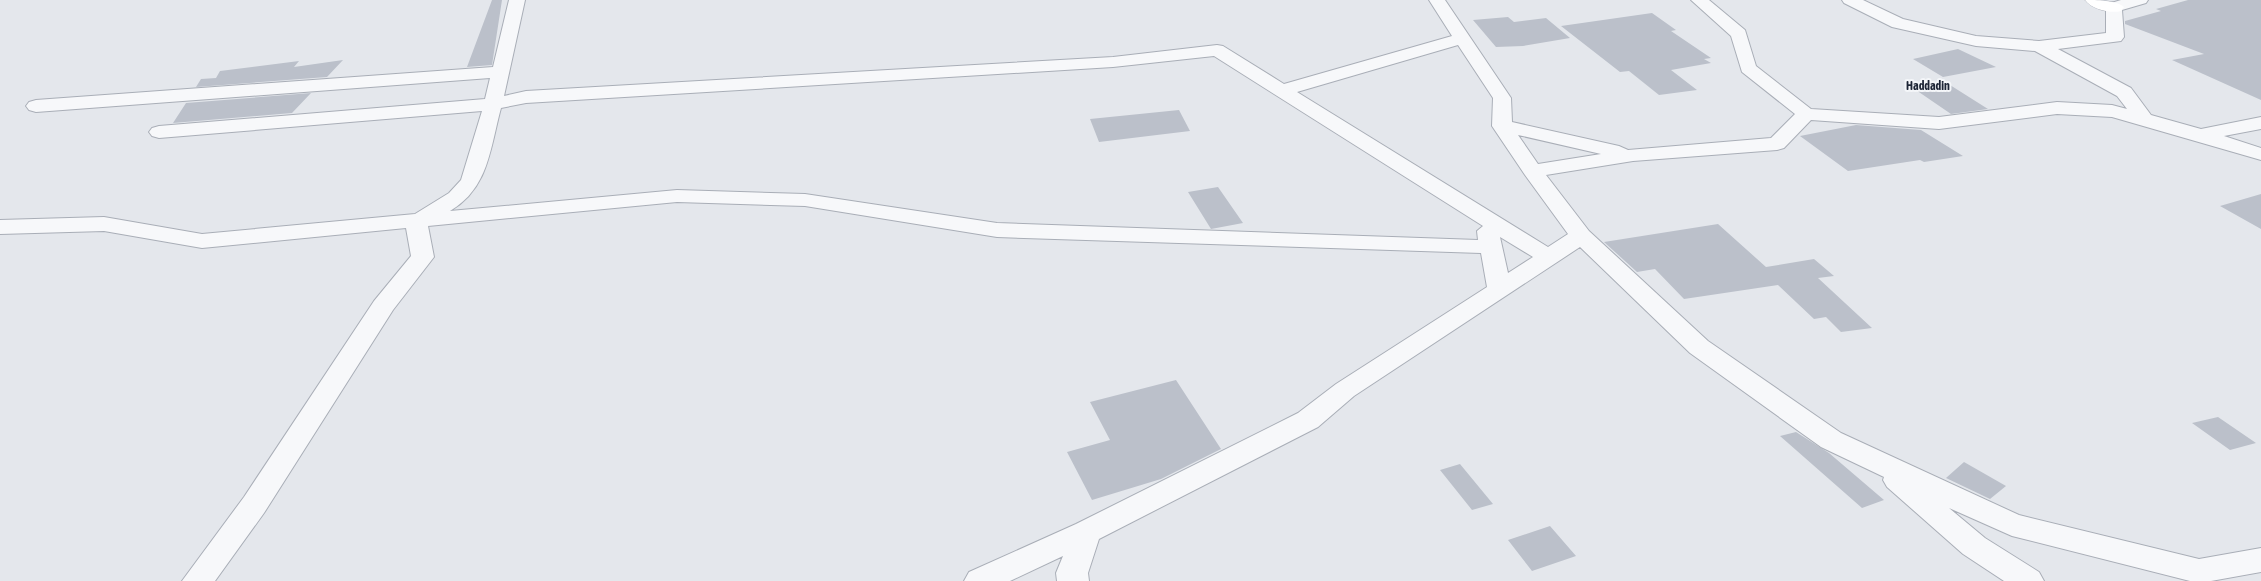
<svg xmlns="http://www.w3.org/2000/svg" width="2261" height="581" viewBox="0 0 2261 581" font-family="'Asap Condensed',sans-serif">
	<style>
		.building { fill: #bbc0ca }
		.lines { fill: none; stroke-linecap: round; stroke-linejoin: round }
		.street-casing { stroke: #a9aeb7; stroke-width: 2 }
		.secondary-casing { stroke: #a9aeb7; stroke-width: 1 }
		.street { fill: #f7f8fa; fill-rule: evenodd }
		.secondary { fill: #fff; fill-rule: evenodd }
		.labels { text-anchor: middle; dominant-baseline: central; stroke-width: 4; stroke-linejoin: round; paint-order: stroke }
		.far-quarter-label { font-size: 12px; font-weight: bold; fill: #1d2536; stroke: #f4f6f9 }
	</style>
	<rect width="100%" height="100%" fill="#e4e7ec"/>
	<!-- building -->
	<path class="building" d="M492,0h10l-10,65 -25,2z
		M2188,0h73v100l-89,-40 32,-6 -79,-30v-3l36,-10 -5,-2z
		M1652,13l24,17 -5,1 40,27 -7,1 7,4 -40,7 26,20 -38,5 -30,-24 -9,1 -59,-46z
		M1508,17l6,5 32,-4 24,20 -47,8 -27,1 -23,-27z
		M1958,49l38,18 -53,10 -30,-18z
		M343,60l-16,17 -131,10 5,-8 15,-1 4,-7 79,-10 -5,6z
		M1950,85l38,24 -37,5 -38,-26z
		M311,93l-19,20 -119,10 13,-20z
		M1179,110l11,21 -91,11 -9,-23z
		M1856,125l65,5 42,26 -39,6 -4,-2 -72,11 -48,-35z
		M1218,187l25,36 -32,6 -23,-37z
		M2261,194v35l-41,-23z
		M1718,224l48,43 48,-8 20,17 -16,2 54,50 -31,4 -15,-15 -12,2 -36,-34 -94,14 -29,-30 -18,3 -33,-30z
		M1176,380l45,69 -60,30 -69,21 -25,-48 43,-12 -20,-38z
		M2218,417l38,26 -26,7 -38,-27z
		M1796,432l33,21 55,47 -22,8 -82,-72z
		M1964,462l42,24 -16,13 -44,-21z
		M1460,464l33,40 -21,6 -32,-40z
		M1550,526l26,30 -44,15 -24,-31z"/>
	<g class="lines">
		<!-- street casing -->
		<g class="street-casing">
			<path id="street" d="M509,0h16l-21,96 22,-5 587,-34 104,-12 6,1 61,38 168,-48 -23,-36h16l66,98 1,24 107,24 9,4 143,-12 24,-24 -53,-42 -11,-36 -40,-36h18l36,30 11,36 55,43 128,8 118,-15 55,3 15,4 -10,-13 -82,-45 -59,-5 -84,-19 -48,-24 -2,-3h21l40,19 73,17 63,5 67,-8v-26l2,-3 13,-4h27l-2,3 -24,7 2,27 -3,4 -63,8 73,39 20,27 50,14 60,-12v12l-37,7 37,12v12l-149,-43 -55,-3 -118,15 -128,-9 -27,28 -7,2 -144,11 -87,14 43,56 119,110 133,92 178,82 180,44 62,-11v24l-50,9h-21l-178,-45 -63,-28 36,30 54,34 5,9h-40l-41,-27 -76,-67 -4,-7 1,-3 -63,-30 -131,-94 -110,-106 -226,149 -36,31 -219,112 -11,34 1,8h-32l-1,-8 7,-17 -53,25h-46l5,-9 107,-48 222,-111 38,-29 151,-97 -6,-34 -484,-16 -192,-31 -128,-4 -249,24 6,31 -41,53 -129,203 -49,68h-33l62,-84 130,-196 37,-45 -5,-28 -204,20 -98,-17 -104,3v-14l104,-3 98,17 213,-20 34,-21 12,-13 21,-69 -323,27 -7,-2 -3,-4 3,-4 7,-2 326,-27 5,-21 -454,34 -7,-2 -3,-4 3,-4 7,-2 457,-33zM1458,45l35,53 -1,28 33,49 43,59 -20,13 -251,-155zM1214,56l269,170 -6,5 1,9 -481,-17 -192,-29 -128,-4 -227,21c39,-23 40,-63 51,-103l25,-5 587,-36zM1518,135l83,19 -63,10zM1500,237l33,20 -25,16z"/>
		</g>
		<!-- secondary casing -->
		<g class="secondary-casing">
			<path id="secondary" d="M2085,0c11,0 31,0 39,7l-3,4c-10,3 -30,-2 -36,-11z"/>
		</g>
		<!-- street -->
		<use href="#street" class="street"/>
		<!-- secondary -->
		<use href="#secondary" class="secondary"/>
	</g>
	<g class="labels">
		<!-- far-quarter labels -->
		<g class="far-quarter-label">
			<text x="1928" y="86">Haddadin</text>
		</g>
	</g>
</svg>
